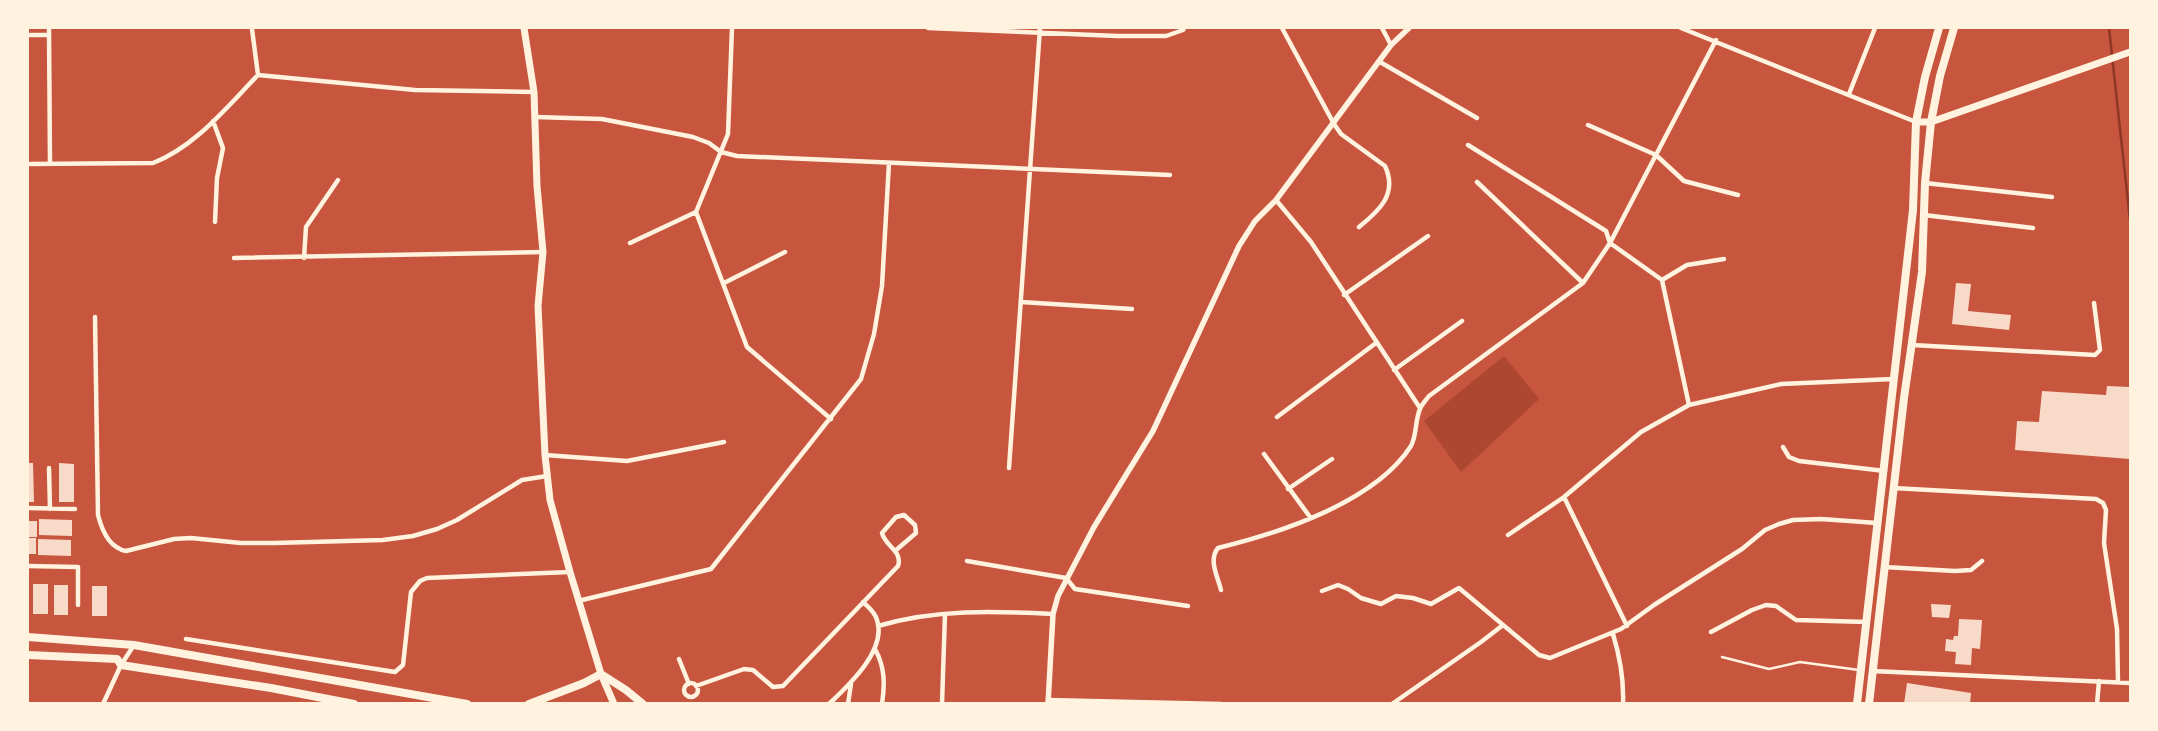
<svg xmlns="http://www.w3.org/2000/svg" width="2158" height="731" viewBox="0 0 2158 731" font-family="Commissioner,sans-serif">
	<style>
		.green { fill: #ae4732 }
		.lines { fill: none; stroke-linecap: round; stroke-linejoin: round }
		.stream { stroke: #8f3625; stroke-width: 2.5 }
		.building { fill: #f7dbc8 }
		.service { stroke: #fff3e0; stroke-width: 2.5 }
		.minor { stroke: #fff3e0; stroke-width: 4.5 }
		.tertiary { stroke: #fff3e0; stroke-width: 5.5 }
		.secondary { stroke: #fff3e0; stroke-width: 7 }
		.primary { stroke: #fff3e0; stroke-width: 8 }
		.trunk { stroke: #fff3e0; stroke-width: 8 }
	</style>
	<rect width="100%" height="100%" fill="#c8553d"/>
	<!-- green -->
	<path class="green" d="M1504,356l35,43 -78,73 -37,-51z"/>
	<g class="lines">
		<!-- stream -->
		<path class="stream" d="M2109,28l21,192"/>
	</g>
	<!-- building -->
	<path class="building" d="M1956,283l15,1 -3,27 43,4 -2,15 -57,-6z
		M2107,386l23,1v72l-115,-9 2,-29 22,1 3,-31 64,4z
		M28,463h5l1,39h-6z
		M59,463l15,1v38h-15z
		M39,519l33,1v16l-33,-1z
		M29,521h8v16h-8z
		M28,538h8v16h-8z
		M38,539l33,1v16l-33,-1z
		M33,584h15v30h-15z
		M54,585h14v30h-14z
		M92,586h15v30h-15z
		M1931,604l20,1 -2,13 -17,-1z
		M1959,619l23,1 -2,29 -8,-1 -1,17 -16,-1 1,-12 -11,-1 1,-12 7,1 1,-4h4z
		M1907,683l64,10 -1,11h-66z"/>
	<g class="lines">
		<!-- service -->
		<path class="service" d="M1722,657l47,12 31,-7 59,8"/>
		<!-- minor -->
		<path class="minor" d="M49,28l1,136
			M732,28l-4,106 -32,78 51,135 84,72
			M928,28l189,8h49l17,-6 1,-2
			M1282,28l52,96 7,10 44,32c13,28 -6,45 -26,61
			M1382,28l9,17
			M1681,28l235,94
			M252,29l6,46
			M28,35h21
			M1380,62l97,56
			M258,75l157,15 119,2
			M1849,94l26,-66
			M535,117l67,2 91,18 16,6 12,9 16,4 433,19
			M213,121l10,27 -6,30 -2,44
			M1588,125l68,30 28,26 54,14
			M1468,145l138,86 4,12 52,37 27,125
			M28,164l125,-1c42,-16 74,-56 105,-88
			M1477,182l106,101
			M1925,183l127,14
			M1276,200l35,42 109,166
			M1924,215l109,13
			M630,243l66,-31
			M234,258l309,-6
			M304,258l2,-31 32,-47
			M1662,280l25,-15 37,-6
			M724,283l61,-31
			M1344,295l84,-59
			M1021,302l111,7
			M95,317l3,198c4,16 12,33 28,36l48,-12 17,-1 50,5h33l109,-3 30,-4 24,-7 20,-9 65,-40 25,-4
			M1912,345l183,10 5,-5 -6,-47
			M1394,370l68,-49
			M1277,417l99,-74
			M1783,447l6,10 10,4 86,10
			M1264,454l46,63
			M545,455l82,6 97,-19
			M49,468l1,41
			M1009,468l31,-440
			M1893,488l203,11 7,4 3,7 -2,33 13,86 1,53
			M1288,489l44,-30
			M1564,497l63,129
			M28,508l47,1
			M1508,535l56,-38 77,-65 48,-27 92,-21 112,-5
			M967,561l99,17 9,11 113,17
			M28,566l50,1v38
			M1884,567l71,4 16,-1 11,-9
			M1221,590c-3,-13 -13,-30 -3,-42 62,-15 157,-46 193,-102 6,-11 4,-26 9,-37 2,-5 6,-9 9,-13l154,-113 27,-40 106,-203
			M1322,591l16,-6 10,4 13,9 20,6 15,-8 17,2 18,6 28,-16 80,67 11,3 71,-29 33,-24 88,-56 23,-19 14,-6 14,-4 28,-1 56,4
			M578,601l133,-32 150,-190 13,-45 8,-48 7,-123
			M878,626c57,-17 116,-15 175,-12
			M1711,632l41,-22 14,-5 10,1 20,14 71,2
			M1613,634c7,23 11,45 10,70
			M186,639l209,33 8,-7 8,-73 9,-11 7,-3 143,-6
			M875,649c10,18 10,35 7,55
			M679,659l10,25
			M1872,671l258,12
			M684 690a7 7 0 1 1 14 0a7 7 0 1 1-14 0Z
			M696,686l48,-17 9,1 20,17 10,-1 115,-120c5,-15 -13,-20 -16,-33l14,-16 8,-2 11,10 1,8 -21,18
			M1048,700l173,4
			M103,704l18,-39 13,-20
			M829,704c20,-19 58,-54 48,-84 -2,-8 -9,-13 -14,-18
			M848,704l3,-20
			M942,704l3,-90
			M1392,704l89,-62 22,-17
			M2097,704l2,-23"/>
		<!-- tertiary -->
		<path class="tertiary" d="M1048,704l5,-90 5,-18 36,-69 59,-96 86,-185 16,-25 21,-21 115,-155 18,-17"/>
		<!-- secondary -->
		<path class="secondary" d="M524,28l10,64 3,94 6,66 -5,54 7,149 5,45 20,72 31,102 13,30
			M1916,122h15l199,-70"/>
		<!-- primary -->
		<path class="primary" d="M1857,704l56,-494 3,-88 9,-45 14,-49
			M1869,704l35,-306 18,-126 3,-89 6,-61 9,-46 14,-48"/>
		<!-- trunk -->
		<path class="trunk" d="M28,637l106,8 333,59
			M28,655l89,4 4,6 150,23 83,16
			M529,704l55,-21 17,-9 25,16 17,14"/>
	</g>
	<!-- border -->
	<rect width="2158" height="731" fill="none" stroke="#fff3e0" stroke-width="58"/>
</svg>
